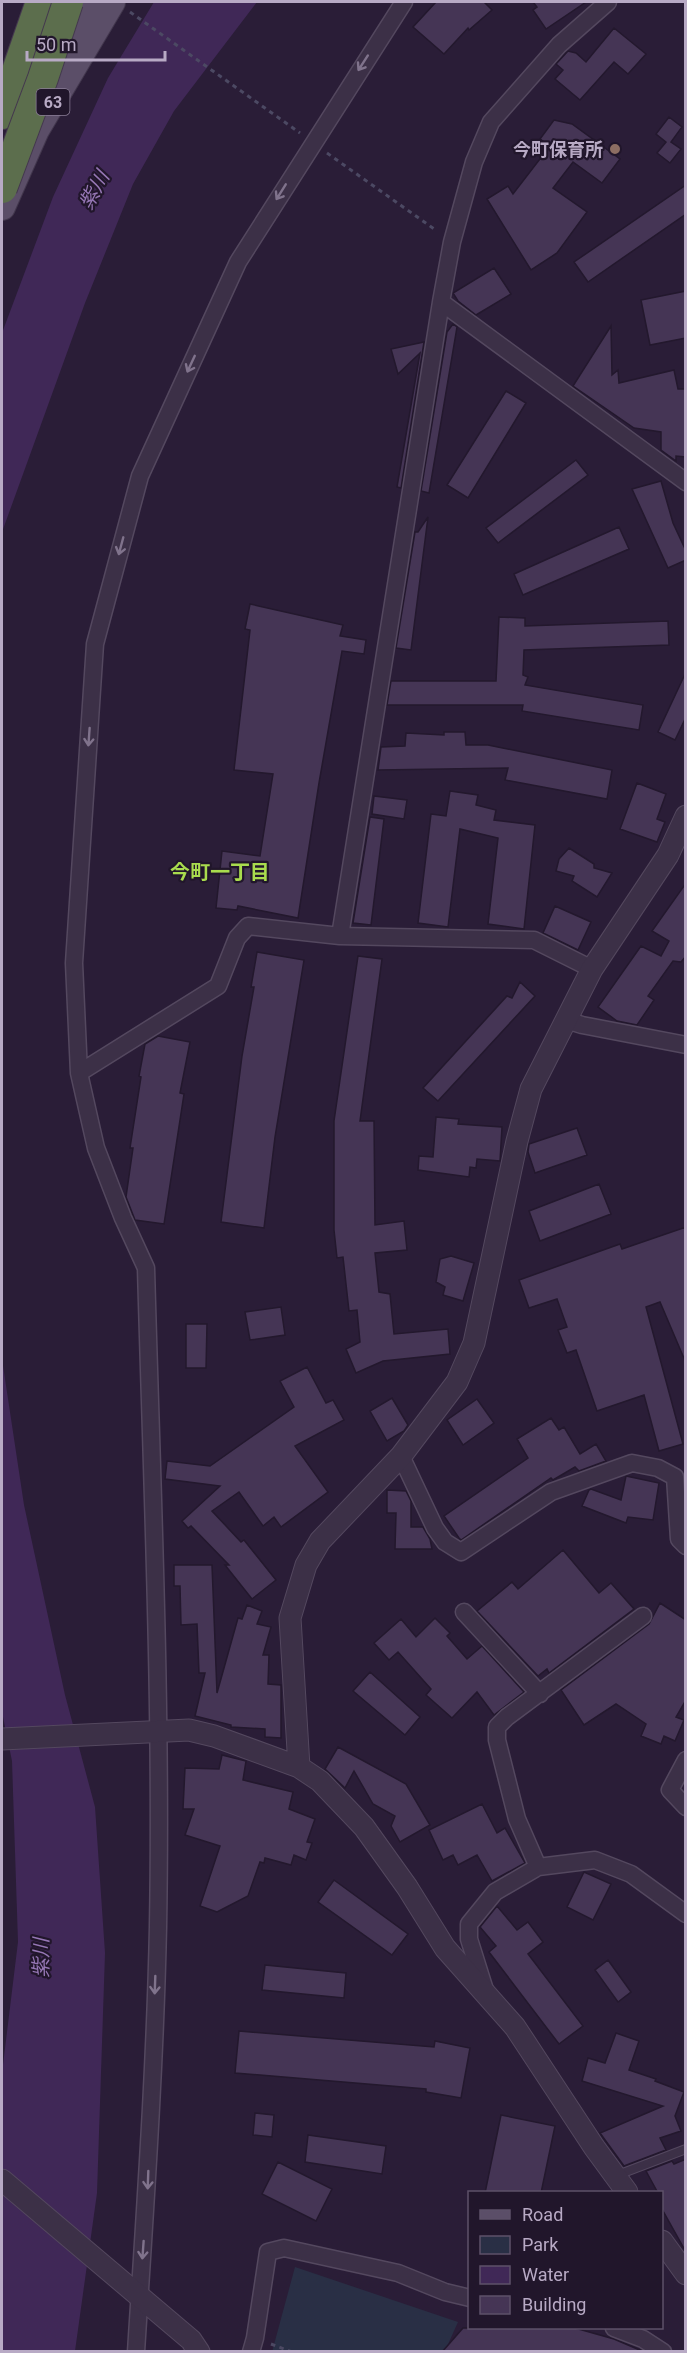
<svg xmlns="http://www.w3.org/2000/svg" width="687" height="2353" viewBox="0 0 687 2353" font-family="Roboto,'Noto Sans JP',sans-serif">
	<style>
		.green { fill: #292f45 }
		.water { fill: #402857 }
		.building { fill: #453555; stroke: #23182d; stroke-width: 1.5 }
		.lines { fill: none; stroke-linecap: round; stroke-linejoin: round }
		.service-casing { stroke: #54485f; stroke-width: 10 }
		.minor-casing { stroke: #54485f; stroke-width: 19 }
		.tertiary-casing { stroke: #54485f; stroke-width: 23 }
		.primary-casing { stroke: #42374d; stroke-width: 28 }
		.motorway-casing { stroke: #44384e; stroke-width: 32 }
		.path { stroke: #4c4963; stroke-width: 3; stroke-dasharray: 4.5 4.5; stroke-linecap: butt }
		.service { stroke: #3c3047; stroke-width: 8 }
		.minor { stroke: #3c3047; stroke-width: 16 }
		.tertiary { stroke: #3c3047; stroke-width: 21 }
		.primary { stroke: #5b4e68; stroke-width: 26 }
		.motorway { stroke: #5c6e4d; stroke-width: 30 }
		.motorway-bridge-casing { stroke: #44384e; stroke-width: 32; stroke-linecap: butt }
		.motorway-bridge { stroke: #5c6e4d; stroke-width: 30 }
		.oneway { stroke: #80738c }
		.education-dot { fill: #8d6e63; stroke: #21162b; stroke-width: 2 }
		.labels { text-anchor: middle; dominant-baseline: central; stroke-width: 4.5; stroke-linejoin: round; paint-order: stroke }
		.shield { fill: #21162b; stroke: #8b7e97; stroke-width: 1.5 }
		.shield-label { font-size: 16px; font-weight: bold; fill: #b8aac5 }
		.poi-label { font-size: 18px; font-weight: bold; fill: #b8aac5; stroke: #21162b; text-anchor: end }
		.water-label { font-size: 20px; font-style: italic; fill: #9677b5; stroke: #21162b }
		.neighbourhood-label { font-size: 20px; font-weight: bold; fill: #a9dc4e; stroke: #21162b }
	</style>
	<rect width="100%" height="100%" fill="#2a1d37"/>
	<!-- green -->
	<path class="green" d="M295,2267l163,55 -13,29 -173,1z"/>
	<!-- water -->
	<path class="water" d="M154,2h103l-83,109 -41,73 -48,119 -83,229v-199l51,-136 55,-119z
		M2,1359l22,146 41,190 30,112 10,146 -8,240 -22,158h-73v-278l16,-131 -6,-181 -10,-49z"/>
	<!-- building -->
	<path class="building" d="M436,2h48l8,8 -23,20 -1,-2 -24,26 -31,-27z
		M533,2h53l-40,27 -13,-19 4,-3z
		M614,28l32,26 -18,20 -14,-12 -34,38 -25,-21 8,-9 -7,-6 12,-13 8,2 10,9z
		M669,117l13,10 -11,15 10,7 -11,14 -13,-10 9,-11 -10,-8z
		M554,120l18,4 48,35 -18,24 -29,-21 -20,26 34,24 -30,41 -26,17 -44,-71 21,-13 5,8 37,-48 -10,-7z
		M686,185v29l-98,68 -14,-20z
		M494,268l17,26 -35,21 -18,-14 -5,-8z
		M686,291v47l-36,7 -9,-45z
		M453,324l4,3 -28,166 -8,-2 26,-159z
		M611,326l1,49 6,-5 1,13 55,-13 4,19h8v68l-10,-1v5l-15,-11v-18l-27,-4 -61,-42z
		M424,342l-23,146 -4,-1 23,-134 -22,21 -7,-25z
		M506,391l20,12 -58,95 -21,-13z
		M576,460l12,15 -90,68 -12,-15z
		M661,481l12,42 13,28v9l-18,8 -36,-79z
		M428,517l-17,133 -15,-2 19,-116h3z
		M619,527l10,22 -106,46 -9,-21z
		M250,604l93,21 -3,11 26,4 -2,14 -22,-3 -23,132 -21,135 -60,-12 -1,4 -21,-2 6,-57 38,5 13,-82 -39,-4 16,-140 -5,-1z
		M499,617l26,1v8l143,-5 1,24 -145,5 -1,25 5,2 -3,8 118,20 -4,25 -117,-19 1,-6h-136l4,-24h105z
		M686,672v45l-11,23 -17,-8z
		M444,732h21l1,13h22l124,25 -5,29 -102,-19 3,-12 -130,2 3,-23 24,-1 1,-13 38,2z
		M637,783l29,11 -9,25 8,3 -8,20 -37,-13z
		M450,791l28,4 -2,10 20,5 -2,10 41,5 -11,104 -36,-5 10,-86 -38,-9 -12,98 -30,-4 13,-109 15,2z
		M374,796l33,4 -3,19 -32,-5z
		M370,817l14,2 -13,106 -18,-2z
		M569,848l25,16v4l18,5 -15,24 -25,-16 2,-5 -18,-5 3,-12z
		M686,883v73l-5,6 -8,-1 -25,35 6,4 -17,25 -20,-4 -19,-14 43,-61 20,10 8,-15 -17,-10z
		M555,906l36,16 -13,28 -35,-17z
		M257,952l47,8 -29,177 -11,91 -43,-6 21,-166 12,-69h-3z
		M358,956l24,3 -22,162h14l1,104 29,-4 3,29 -32,3 4,39 11,2 4,40 54,-5 2,25 -67,7 -27,12 -10,-24 14,-7 -3,-32 -8,1 -6,-54 -6,1 -3,-28v-109z
		M520,982l15,14 -97,105 -15,-13 84,-92 5,2z
		M158,1036l32,6 -10,51 4,1 -20,130 -29,-4 -9,-23 7,-49h-3l11,-71 -2,-1 6,-32z
		M436,1117l23,2 -1,5 44,3 -2,34 -23,-2 -1,9 -6,-1 -1,10 -51,-7 1,-14 14,1z
		M577,1128l10,27 -52,18 -7,-21 1,-8z
		M599,1184l12,30 -71,27 -11,-30z
		M686,1227v136l-26,-61 -14,5 37,137 -24,7 -15,-56 -47,16 -21,-61 -9,3 -9,-23 9,-3 -10,-28 -28,9 -10,-28 101,-36 2,5z
		M451,1256l23,7 -11,38 -20,-6 2,-8 -9,-5 4,-23z
		M281,1307l4,28 -35,5 -5,-28z
		M186,1324h21l-1,44h-20z
		M307,1367l19,36 7,-3 11,20 -49,26 33,46 -47,35 -7,-10 -11,9 -24,-34 -27,19 29,31 3,-2 32,40 -24,19 -27,-34h4l-38,-39 -3,2 -6,-7 38,-35 -55,-7 2,-18 43,5 84,-59 -14,-26z
		M392,1398l16,27 -4,6 -17,10 -17,-30z
		M477,1399l17,24 -31,22 -16,-25z
		M551,1418l8,12 5,-3 16,27 16,-10 10,17 -27,10 -4,-4 -22,13 -2,-2 -90,62 -2,-2 -15,-22 84,-58 -11,-19z
		M626,1476l33,7 -6,37 -25,-3 -2,6 -44,-17 7,-16 2,-1 30,11z
		M387,1490l19,1 5,10v26h12l7,12 2,10h-37l1,-36h-9z
		M563,1550l36,43 12,-10 23,26 -85,64 -2,-4 -9,7 -61,-65 35,-29 6,7z
		M174,1565h38l5,128 21,-75 4,1 5,-14 15,6 -5,13 14,3 -8,28h6l-1,29 13,1v53l-16,-1v-8l-34,-2v-2l-36,-9 10,-43h-6l-2,-49 -16,1 -1,-39h-6z
		M660,1603l26,17v80l-10,17 8,3 -9,21 -11,-5 -3,8 -20,-8 5,-12 -30,-20 -32,21 -23,-35 88,-66z
		M435,1618l15,15 -3,3 20,23 15,-13 42,46 -30,23 -17,-23 -25,26 -26,-23 5,-6 -33,-37 -9,8 -15,-17 27,-24 15,18z
		M370,1672l50,45 -15,18 -52,-44z
		M338,1747l68,37 24,41 -30,17 -9,-16 4,-10 -22,-12 -19,-33 -9,17 -20,-19z
		M222,1755l24,6 -3,19 50,12 -4,17 26,10 -8,23 5,1 -6,17 -12,-5 -3,10 -26,-7 -1,5 -4,-1 -12,34 -31,16 -17,-6 20,-60 -35,-11 9,-26h-11l2,-41 34,1z
		M482,1804l15,29 8,-5 20,35 -33,18 -15,-26 -19,10 -5,-10 -10,5 -14,-30z
		M584,1872l27,12 -18,36 -26,-13z
		M334,1880l74,54 -16,21 -74,-53z
		M497,1906l20,24 11,-8 15,20 -15,12 55,72 -24,18 -70,-92 7,-6 -16,-19z
		M608,1960l23,32 -13,10 -23,-32z
		M265,1965l81,8 -2,25 -82,-8z
		M239,2031l195,16 1,-6 35,7 -9,50 -35,-6v-3l-191,-16z
		M616,2033l23,8 -10,29 27,9 -1,2 29,11 -9,24 6,15 -21,7 6,12 -42,16 -24,-33 63,-27 -81,-25 6,-23 17,5z
		M255,2113l19,2 -2,22 -19,-2z
		M501,2115l54,11 -14,67h-56z
		M308,2135l78,11 -4,28 -77,-12z
		M686,2159v93l-24,-43v-16h-4l-12,-22 26,-10 2,3z
		M278,2162l54,27 -16,32 -54,-27z
		M463,2328h112l39,11 28,12 -200,1z"/>
	<g class="lines">
		<!-- service casing -->
		<g class="service-casing">
			<path id="service" d="M615,2176l71,-27"/>
		</g>
		<!-- minor casing -->
		<g class="minor-casing">
			<path id="minor" d="M441,302l245,180
				M340,936l101,-634 11,-60 22,-80 17,-40 68,-77 49,-43
				M566,1020l16,5 104,20
				M79,1073l139,-87 19,-48 11,-12 92,10 194,4 58,29
				M401,1456l34,72 10,14 16,10 90,-60 81,-29 26,5 17,9 4,62 7,7
				M464,1612l76,82
				M686,1760l-16,30 16,17
				M538,1867l-21,-48 -20,-79v-13l10,-10 136,-101
				M485,1990l-16,-51v-15l26,-32 43,-25 57,-7 36,14 55,40
				M614,2328l29,11 20,13
				M136,2352c9,-142 19,-283 22,-425 4,-220 -6,-440 -12,-659l-23,-50 -27,-70 -17,-75 -5,-110 21,-319 45,-168 98,-214 166,-260
				M251,2352l4,-14 13,-86 16,-4 114,25 47,19 25,6"/>
		</g>
		<!-- tertiary casing -->
		<g class="tertiary-casing">
			<path id="tertiary" d="M2,1739l187,-9 25,6 85,31 21,14 44,46 43,60 38,61 70,79 79,120 33,45
				M299,1767l-9,-149 16,-53 14,-24 81,-85 56,-74 17,-39 43,-202 14,-52 61,-120 76,-114 18,-39
				M2,2180l189,160 8,12
				M662,2241l24,33"/>
		</g>
		<!-- primary casing -->
		<g class="primary-casing">
			<path id="primary" d="M57,53l34,-51
				M2,207l34,-77 76,-128"/>
		</g>
		<!-- motorway casing -->
		<g class="motorway-casing">
			<path id="motorway" d="M2,114l39,-112"/>
		</g>
		<!-- path -->
		<path class="path" d="M130,12l170,121
			M327,153l110,78
			M271,2344l21,8"/>
		<!-- service -->
		<use href="#service" class="service"/>
		<!-- minor -->
		<use href="#minor" class="minor"/>
		<!-- tertiary -->
		<use href="#tertiary" class="tertiary"/>
		<!-- primary -->
		<use href="#primary" class="primary"/>
		<!-- motorway -->
		<use href="#motorway" class="motorway"/>
		<!-- motorway-bridge casing -->
		<g class="motorway-bridge-casing">
			<path id="motorway-bridge" d="M2,188l41,-110 25,-76"/>
		</g>
		<!-- motorway-bridge -->
		<use href="#motorway-bridge" class="motorway-bridge"/>
	</g>
	<!-- one-way arrows -->
	<defs><path id="oneway-shaft" d="M-6 0H5M1.5-3L5.5 0L1.5 3" fill="none" stroke-width="1.6" stroke-linecap="round" stroke-linejoin="round" transform="scale(1.5)"/></defs>
	<g class="oneway">
		<use href="#oneway-shaft" transform="translate(363 63) rotate(123)"/>
		<use href="#oneway-shaft" transform="translate(281 192) rotate(122)"/>
		<use href="#oneway-shaft" transform="translate(191 364) rotate(115)"/>
		<use href="#oneway-shaft" transform="translate(121 546) rotate(105)"/>
		<use href="#oneway-shaft" transform="translate(89 737) rotate(94)"/>
		<use href="#oneway-shaft" transform="translate(155 1985) rotate(92)"/>
		<use href="#oneway-shaft" transform="translate(148 2180) rotate(92)"/>
		<use href="#oneway-shaft" transform="translate(143 2250) rotate(94)"/>
	</g>
	<!-- markers -->
	<circle class="education-dot" cx="615" cy="149" r="6"/>
	<g class="labels">
		<!-- shield labels -->
		<rect class="shield" x="36.5" y="89" width="33" height="26" rx="4.5"/>
		<g class="shield-label">
			<text x="53" y="102">63</text>
		</g>
		<!-- poi labels -->
		<g class="poi-label">
			<text x="603" y="149">今町保育所</text>
		</g>
		<!-- water labels -->
		<g class="water-label">
			<text transform="translate(94 190) rotate(-61)">紫川</text>
			<text transform="translate(41 1958) rotate(-90)">紫川</text>
		</g>
		<!-- neighbourhood labels -->
		<g class="neighbourhood-label">
			<text x="220" y="872">今町一丁目</text>
		</g>
	</g>
	<!-- border -->
	<rect width="687" height="2353" fill="none" stroke="#b8aac5" stroke-width="6"/>
	<!-- legend -->
	<rect x="468" y="2191" width="195" height="138" fill="#21162b" stroke="#5d5169" stroke-width="1.5"/>
	<rect x="480" y="2210" width="30" height="9" fill="#5b4e68" stroke="#5d5169" stroke-width="1.5"/>
	<text x="522" y="2221" font-size="18" fill="#b8aac5">Road</text>
	<rect x="480" y="2236" width="30" height="18" fill="#292f45" stroke="#5d5169" stroke-width="1.5"/>
	<text x="522" y="2251" font-size="18" fill="#b8aac5">Park</text>
	<rect x="480" y="2266" width="30" height="18" fill="#402857" stroke="#5d5169" stroke-width="1.5"/>
	<text x="522" y="2281" font-size="18" fill="#b8aac5">Water</text>
	<rect x="480" y="2296" width="30" height="18" fill="#453555" stroke="#5d5169" stroke-width="1.5"/>
	<text x="522" y="2311" font-size="18" fill="#b8aac5">Building</text>
	<!-- scale -->
	<path d="M27 51v9h138v-9" fill="none" stroke="#b8aac5" stroke-width="3"/>
	<text x="36" y="51" font-size="18" fill="#b8aac5" stroke="#21162b" stroke-width="4.5" paint-order="stroke">50 m</text>
</svg>
